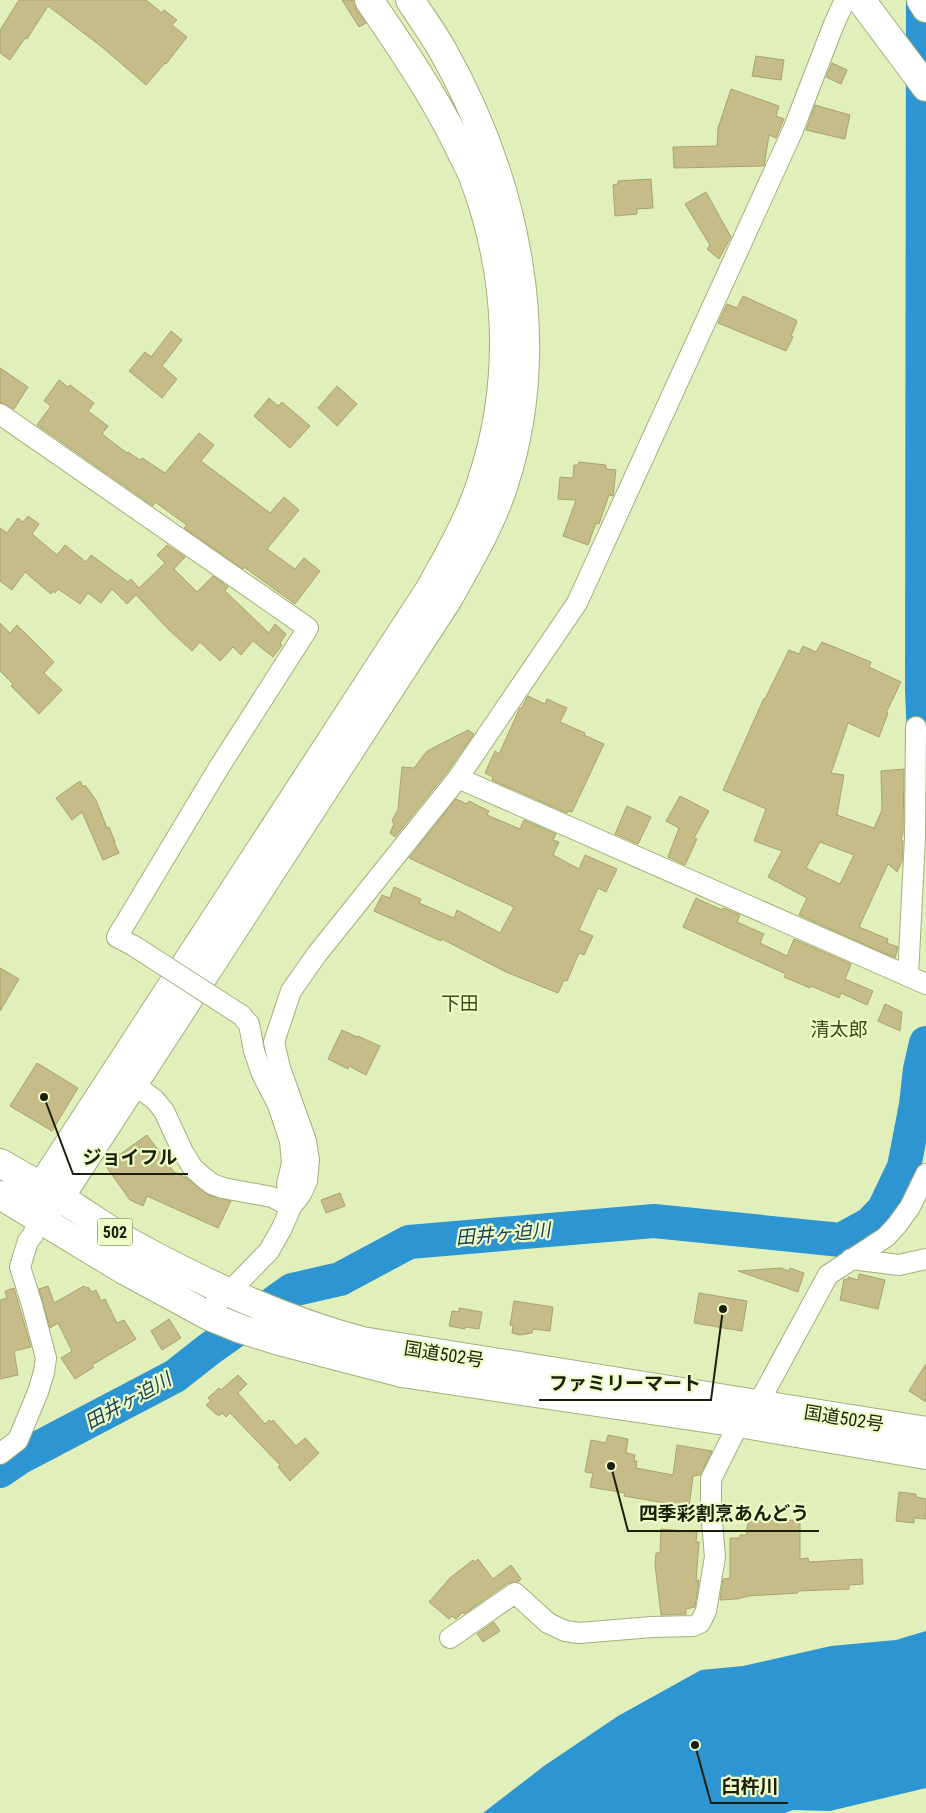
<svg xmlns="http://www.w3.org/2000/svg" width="926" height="1813" viewBox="0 0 926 1813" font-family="'Roboto Condensed','Noto Sans JP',sans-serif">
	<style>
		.water { fill: #2c95d2 }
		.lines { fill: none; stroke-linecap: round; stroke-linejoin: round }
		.river { stroke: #2c95d2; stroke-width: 34 }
		.building { fill: #c5bc87; stroke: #aba36f; fill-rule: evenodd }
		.minor-casing { stroke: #a3b07d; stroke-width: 22 }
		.trunk-casing { stroke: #a3b07d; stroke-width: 30 }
		.motorway-casing { stroke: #a3b07d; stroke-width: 30 }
		.minor { stroke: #fff; stroke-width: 20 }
		.trunk { stroke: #fff; stroke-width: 28 }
		.motorway { stroke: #fff; stroke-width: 28 }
		.minor-bridge-casing { stroke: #a3b07d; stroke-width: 22; stroke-linecap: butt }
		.minor-bridge { stroke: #fff; stroke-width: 20 }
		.labels { text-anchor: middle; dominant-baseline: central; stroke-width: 4.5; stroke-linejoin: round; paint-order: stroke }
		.shield { fill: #eefcc7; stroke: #5a6143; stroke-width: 1 }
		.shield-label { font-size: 16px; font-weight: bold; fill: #1b1f0b }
		.street-label { font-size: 18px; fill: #1b1f0b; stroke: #eefcc7 }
		.neighbourhood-label { font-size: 19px; fill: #3d4717; stroke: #eefcc7 }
		.water-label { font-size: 19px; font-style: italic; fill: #164059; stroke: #eefcc7 }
		.leader { fill: none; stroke: #1b1f0b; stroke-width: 2 }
		.callout-dot { fill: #1b1f0b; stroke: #eefcc7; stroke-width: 2 }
		.callout-label { font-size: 19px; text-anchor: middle; font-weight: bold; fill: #1b1f0b; stroke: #eefcc7; stroke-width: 4.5; stroke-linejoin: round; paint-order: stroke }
	</style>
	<rect width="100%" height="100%" fill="#e1efba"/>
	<!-- water -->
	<path class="water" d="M926,1631v157l-96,23 -37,-1 -8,3h-302l61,-47 74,-50 83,-46 42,-4 88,-20 65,-6z"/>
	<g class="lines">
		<!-- river -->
		<path class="river" d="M923,0l-1,690 4,92
			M0,1471l19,-13 156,-82 33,-26 84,-60 48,-11 69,-37 245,-21 187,19 29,-16 14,-15 20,-42 12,-62 4,-36 6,-26"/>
	</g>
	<!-- building -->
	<path class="building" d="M19,0h127l16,13 2,-3 13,10 -5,5 15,12 -21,27 -1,-1 -19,22 -44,-38 -54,-41 -21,33 -2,-1 -15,22 -10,-7v-23z
		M342,0h12l2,9 10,14 -7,4z
		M756,56l28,4 -3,20 -29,-4z
		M832,63l15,7 -6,14 -15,-7z
		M731,89l48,17 -3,10 8,3 -8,19 -7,-3 -5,31 -90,2 -1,-21 44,-1 1,-18z
		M815,105l35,10 -5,24 -39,-9z
		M651,179l2,29 -16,1v5l-22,2 -2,-31 5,-1v-3z
		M706,192l25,45 -12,22 -12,-10 3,-4 -25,-41z
		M743,296l53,24 1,2 -6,14 2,1 -7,14 -68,-28 9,-19 10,4z
		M171,331l11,9 -20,26 15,13 -15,19 -33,-27 16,-19 6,5z
		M0,368l28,19 -14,22 -14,-7z
		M59,380l9,7 2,-2 24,18 -6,8 20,15 -6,8 25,19 1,-1 12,8 2,-2 23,15 34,-40 15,12 -13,16 69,52 14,-16 15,13 -32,39 28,20 9,-11 16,13 -25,33 -51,-37 -1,2 -59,-41 3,-3 -32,-23 -2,4 -116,-81 14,-19 -7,-5z
		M337,386l20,18 -20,22 -19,-18z
		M269,398l9,8 4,-4 28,24 -20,22 -36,-32z
		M579,462l27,3v4l10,1 -3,26 -4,-1 -10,29 -3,-1 -8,22 -25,-9 13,-36 -18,-1 2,-22 13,1 1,-13h4z
		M28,516l11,8 -7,10 25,21 8,-10 21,17 5,-7 37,27 3,-3 8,9 26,-25 -8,-8 10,-10 18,12 -11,12 23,23 16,-16 15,11 -3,4 44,42 6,-9 11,10 -6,9 2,2 -9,12 -20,-16 -12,14 -8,-8 -13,14 -20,-19 -8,9 -23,-21 -33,-35 -9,9 -15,-15 -11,14 -13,-10 -8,11 -22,-15 -3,4 -2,-2 -2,3 -26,-22 -13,18 -12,-9v-53l7,5 11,-15 5,4z
		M0,623l10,10 7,-8 37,37 -10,11 18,17 -23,24 -28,-28 2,-2 -13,-13z
		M822,642l49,20 -2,5 32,15 -15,31h2l-9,24 -31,-14 -17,50 13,2 -7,40 37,13 8,-18 -1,-39 23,-2 -1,64 -2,7 2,1 -1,20 -5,11 -9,-8 -29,63 29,12 -1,4 11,4 -3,11 -96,-43 8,-17 -39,-21 14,-26 -28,-10 12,-32 -43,-19 41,-92 1,1 24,-49 10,4 4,-8 13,6zM820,842l34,13 -14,29 -34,-16z
		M528,696l17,8 2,-5 20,9 -7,14 25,11 -1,2 20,9 -32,68 -4,-1 -1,2 -75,-33 1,-3 -8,-4 10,-22 4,3 19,-42 2,-4 1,1z
		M468,730l6,4 -26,37 -53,66 -5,-4 4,-9 -2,-3 6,-12 4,-42 12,1 13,-17z
		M80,781l3,6 2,-2 11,15 11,28 2,-1 6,15h-1l5,11 -16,7 -21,-48 -10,8 -16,-22z
		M680,796l29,15 -15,27 3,1 -12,26 -17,-8 11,-29 -13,-7z
		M456,799l11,5 2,-3 20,10 -2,4 33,14 4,-9 32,14 -3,6 6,2 -6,13 26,14 6,-14 32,14 -11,23 -8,-4 -19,42 14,6 -9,19 -5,-2 -12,28 -3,-1 -6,13 -52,-21 -64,-33 -1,2 -67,-30 8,-16 8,3 4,-11 27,12 -2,4 35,15 3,-8 43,23 14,-26 -105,-49z
		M627,806l24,11 -13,27 -23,-10z
		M696,898l26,12 1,-2 17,7 -3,7 27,12 -4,9 27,13 7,-17 57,25 -6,15 28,12 -6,14 -26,-12 -2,5 -28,-12 -1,2 -26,-11 2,-3 -103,-47z
		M0,968l19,11 -19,32z
		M885,1004l17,8 -2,19 -22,-10z
		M342,1030l15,7 1,-1 22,10 -14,29 -17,-9 -1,3 -20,-10z
		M37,1063l41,25 -26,43 -42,-25z
		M147,1135l27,37 13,6 21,17 23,6 -13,27 -71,-32 -4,10 -13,-6 -25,-35z
		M340,1193l5,13 -19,7 -5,-13z
		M781,1268l8,3 1,-3 14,5 -6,19 -60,-21z
		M859,1274l26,6 -7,29 -38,-9 4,-21 4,1v-3l10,3z
		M48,1286l6,17 30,-17 2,2 2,-1 4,5 4,-2 5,11 4,-2 12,24 7,-3 12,19 -44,26 2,2 -19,12 -14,-21 11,-7 -14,-28 -8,5 -11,-39z
		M14,1288l17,59 -17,4 4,24 -18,4v-79l7,-2 -2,-7z
		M699,1293l48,8 -5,30 -48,-8z
		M514,1301l39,6 -3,24 -17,-2 -1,4 -12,2 -8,-2 1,-7 -3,-1z
		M459,1308l23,4 -3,17 -14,-2v2l-16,-3 3,-15 7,1z
		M169,1319l12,19 -19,12 -11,-19z
		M926,1364v38l-17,-11z
		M238,1375l9,9 -9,9 27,31 4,-4 2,2 2,-2 23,26 9,-8 14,15 -29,28 -12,-14 2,-2 -50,-52 -4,4 -4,-4 -3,3 -1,-2 -1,1 -11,-10 5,-4 -3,-3 11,-10 2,2z
		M608,1435l20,4 -2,14 9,2 -1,6h3l-1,7 37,7 4,-30 35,6 -12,24 -7,1 -4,31 -65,-11 1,-3 -35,-6 3,-14 -8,-1 6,-32 15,3z
		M899,1492l17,2v3l10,2v20l-12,-1v5l-18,-2z
		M800,1520v39l8,-1 1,4 53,-3 1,25 -14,1v4l-51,2v2l-49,3 -12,3 -17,1 3,-21 7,-1v-40h10v-3h6l2,-14z
		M661,1529l36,3 -1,10h3l-3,39 3,-1 -4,27 -9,2v5l-25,1 -6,-51 1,-11h4z
		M478,1559l15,20 18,-14 10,14 -3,3 -10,1 -44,31 -1,-2 -7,7 -4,-3 -3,3 -20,-17 21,-24 23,-18 2,2z
		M494,1622l6,9 -17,11 -6,-8z"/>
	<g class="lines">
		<!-- minor casing -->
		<g class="minor-casing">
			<path id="minor" d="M0,414l308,214 -90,141 -101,168 17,9
				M458,778l468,206
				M908,976l7,-138 1,-111
				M241,1015l8,9 5,27 8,23 16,31 12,36 2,22 -5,21 4,23
				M134,1084l21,16 9,11 19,41 10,16 10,9 9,7 11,4 49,9 19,10
				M851,1259l48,6 27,-6
				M205,1313l23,-20 41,-42 13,-23 9,-21 10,-13 6,-13 2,-21 -3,-19 -26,-73 -6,-26 17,-51 26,-37 141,-176 119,-175 216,-473 41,-106 11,-24
				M0,1454l18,-14 20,-48 6,-20 2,-14 -14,-53 -12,-38 8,-26 5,-6 5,-17
				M450,1638l65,-45 33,30 17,8 14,2 73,-6 41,-1 7,-3 6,-12 9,-54 -4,-48v-30l28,-56 19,-19 70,-129 58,-38 11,-12 13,-18 16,-33"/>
		</g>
		<!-- trunk casing -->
		<g class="trunk-casing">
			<path id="trunk" d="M0,1163c26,15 53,30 78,46 17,11 34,23 51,33 74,41 151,77 233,99l564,90
				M0,1195l124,75 85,46 32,13 38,12 123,32 337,50 187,32"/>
		</g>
		<!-- motorway casing -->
		<g class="motorway-casing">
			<path id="motorway" d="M861,0l65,87
				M921,0l5,8
				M38,1218l22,-21 388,-598c20,-36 42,-72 55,-112 48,-145 13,-306 -60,-436 -10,-18 -22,-34 -33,-51
				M38,1218l3,-31 389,-598c19,-35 40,-70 52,-109 33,-99 28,-206 -9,-304 -4,-10 -10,-20 -15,-31 -25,-51 -57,-98 -89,-145"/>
		</g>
		<!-- minor -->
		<use href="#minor" class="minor"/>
		<!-- trunk -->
		<use href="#trunk" class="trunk"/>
		<!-- motorway -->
		<use href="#motorway" class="motorway"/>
		<!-- minor-bridge casing -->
		<g class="minor-bridge-casing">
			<path id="minor-bridge" d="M134,946l107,69"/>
		</g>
		<!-- minor-bridge -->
		<use href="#minor-bridge" class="minor-bridge"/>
	</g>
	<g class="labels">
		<!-- shield labels -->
		<rect class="shield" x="97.5" y="1218.5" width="35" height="27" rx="4"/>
		<g class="shield-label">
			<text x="115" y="1232">502</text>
		</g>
		<!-- street labels -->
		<g class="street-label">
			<text transform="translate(444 1354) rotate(9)">国道502号</text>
			<text transform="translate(844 1418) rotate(9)">国道502号</text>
		</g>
		<!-- neighbourhood labels -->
		<g class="neighbourhood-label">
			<text x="460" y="1003">下田</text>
			<text x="839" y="1029">清太郎</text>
		</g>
		<!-- water labels -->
		<g class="water-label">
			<text transform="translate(503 1234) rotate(-5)">田井ヶ迫川</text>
			<text transform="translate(128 1401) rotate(-29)">田井ヶ迫川</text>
		</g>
	</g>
	<!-- callouts -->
	<path class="leader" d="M44 1097L73 1174H188M723 1309L711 1400H539M611 1466L628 1531H819M695 1745L711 1803H788"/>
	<g class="callout-dot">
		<circle cx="44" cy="1097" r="5"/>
		<circle cx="723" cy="1309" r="5"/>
		<circle cx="611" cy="1466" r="5"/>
		<circle cx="695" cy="1745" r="5"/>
	</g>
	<g class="callout-label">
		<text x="130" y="1164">ジョイフル</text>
		<text x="625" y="1390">ファミリーマート</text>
		<text x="724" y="1520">四季彩割烹あんどう</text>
		<text x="750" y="1793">臼杵川</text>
	</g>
</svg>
